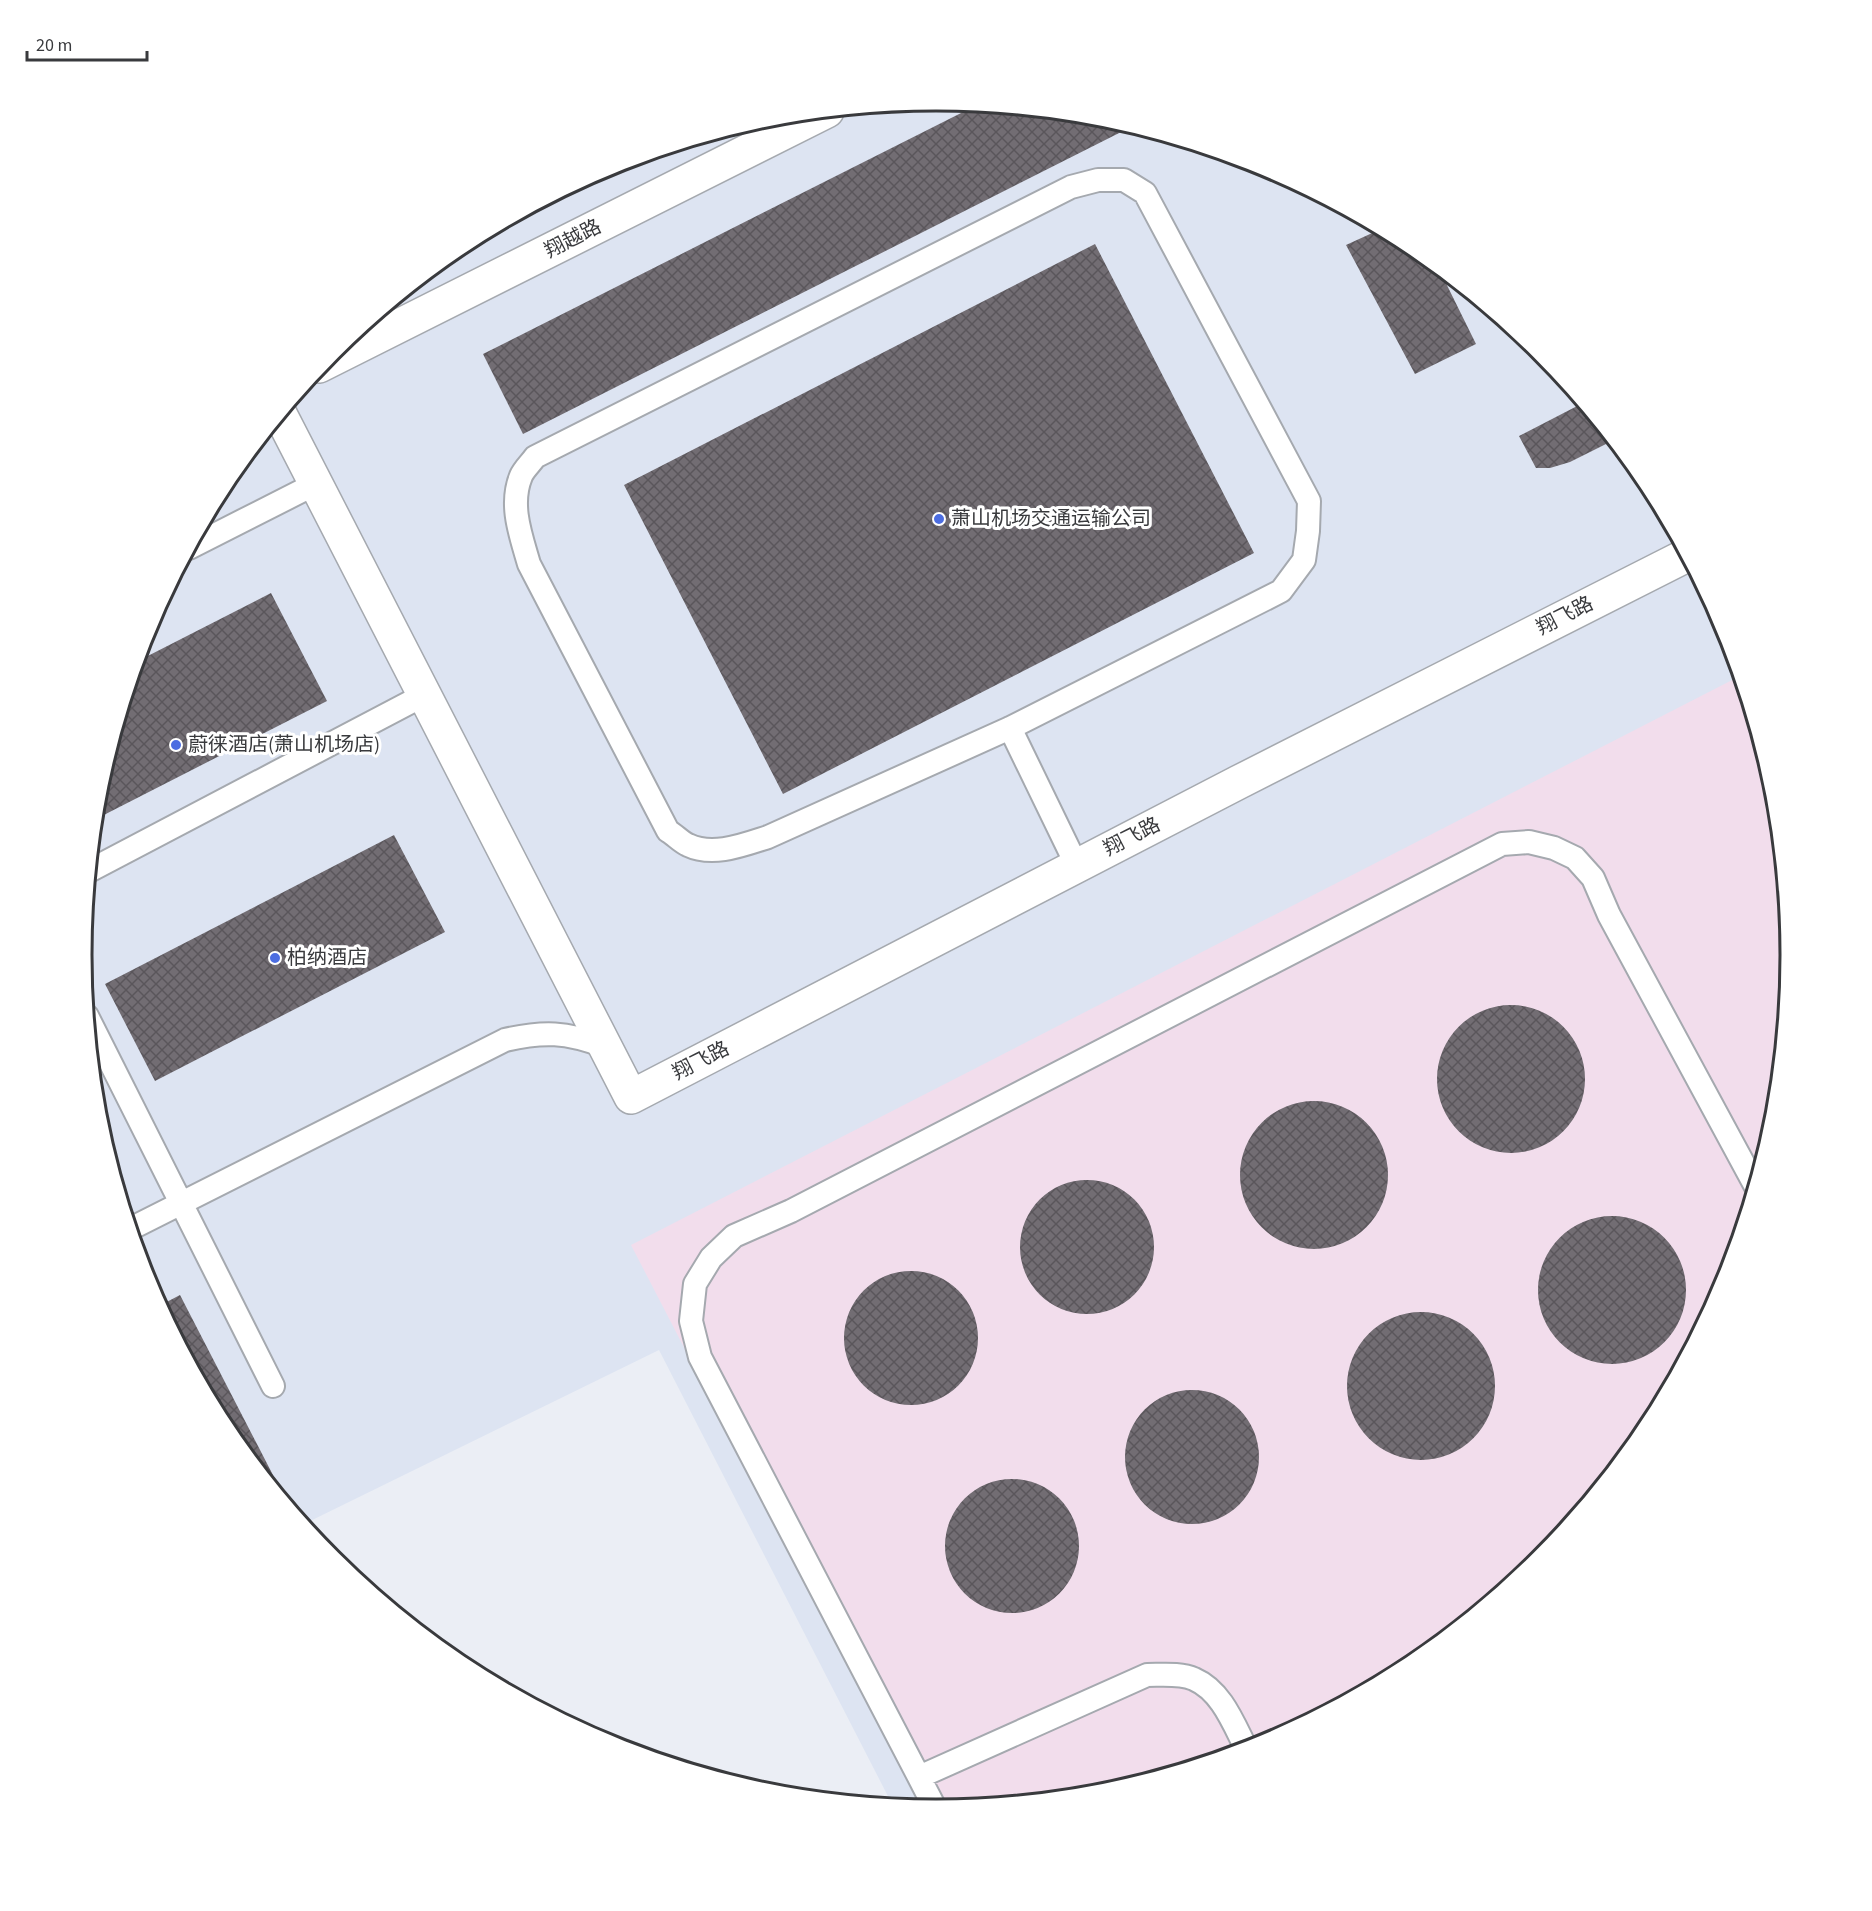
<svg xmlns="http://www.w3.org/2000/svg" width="1872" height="1911" viewBox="0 0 1872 1911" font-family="'Source Sans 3','Noto Sans SC',sans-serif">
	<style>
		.built { fill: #dde4f2 }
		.industrial { fill: #f2ddec }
		.building { fill: url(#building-cross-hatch) }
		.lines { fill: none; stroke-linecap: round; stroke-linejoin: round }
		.service-casing { stroke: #a5a9af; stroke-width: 26 }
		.minor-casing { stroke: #a5a9af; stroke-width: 36 }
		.service { stroke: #fff; stroke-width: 22 }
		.minor { stroke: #fff; stroke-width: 33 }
		.poi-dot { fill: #4c6de1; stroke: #fff; stroke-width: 2 }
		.labels { text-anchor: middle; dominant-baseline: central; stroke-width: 6; stroke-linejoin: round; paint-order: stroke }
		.street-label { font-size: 20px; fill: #393a3d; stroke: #fff }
		.poi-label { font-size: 20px; fill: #393a3d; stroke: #fff; text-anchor: start }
		.rim { fill: none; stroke: #393a3d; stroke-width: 3 }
	</style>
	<defs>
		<pattern id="building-cross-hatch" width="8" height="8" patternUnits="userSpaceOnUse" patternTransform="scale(1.5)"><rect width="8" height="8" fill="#726d73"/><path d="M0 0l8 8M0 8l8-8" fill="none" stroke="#5a565b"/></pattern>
	</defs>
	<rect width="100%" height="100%" fill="#ebeef5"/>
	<!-- built -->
	<path class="built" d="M936,101l167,16 161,49 147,79 130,106 106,130 79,148 49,160 16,167 -17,167 -48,160 -79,148 -107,129 -129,107 -148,79 -161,48 -166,16 -43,-4 -234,-456 -357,175 -77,-95 -79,-148 -49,-160 -16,-167 17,-167 48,-160 79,-148 107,-129 129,-107 148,-79 161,-48z"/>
	<!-- industrial -->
	<path class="industrial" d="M1740,676l35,113 16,167 -17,167 -48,160 -79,148 -107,129 -129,107 -148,79 -161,48 -166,16 -13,-1 -292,-564z"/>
	<!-- building -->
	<path class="building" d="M977,105l126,12 30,9 -610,308 -40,-80z
		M1381,229l30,16 27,22 38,77 -61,30 -69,-129z
		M1095,244l159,309 -471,241 -159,-309z
		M1583,403l31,37 -44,22 -20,6h-14l-17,-32z
		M271,593l56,108 -233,119 4,-32 38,-126z
		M394,835l51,97 -290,149 -50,-97z
		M1437 1079a74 74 0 1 1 148 0a74 74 0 1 1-148 0Z
		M1240 1175a74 74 0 1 1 148 0a74 74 0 1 1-148 0Z
		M1020 1247a67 67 0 1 1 134 0a67 67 0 1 1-134 0Z
		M1538 1290a74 74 0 1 1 148 0a74 74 0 1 1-148 0Z
		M844 1338a67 67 0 1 1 134 0a67 67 0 1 1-134 0Z
		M180,1295l95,184 -7,4 -43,-53 -66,-124z
		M1347 1386a74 74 0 1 1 148 0a74 74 0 1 1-148 0Z
		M1125 1457a67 67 0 1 1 134 0a67 67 0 1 1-134 0Z
		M945 1546a67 67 0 1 1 134 0a67 67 0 1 1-134 0Z"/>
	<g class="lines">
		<!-- service casing -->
		<g class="service-casing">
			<path id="service" d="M1098,180h26l21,13 164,308 -1,30 -4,29 -23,31 -271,137 -242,109c-25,8 -55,20 -80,8 -7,-3 -13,-10 -20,-14l-139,-267c-8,-28 -20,-59 -8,-88 3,-7 10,-13 14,-19l536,-270z
				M189,548l126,-64
				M1010,728l67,138
				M89,871l335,-176
				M87,1016l186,370
				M130,1229l375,-189c39,-9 61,-8 99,6
				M919,1777l-219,-420 -9,-36 4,-37 16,-26 23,-22 57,-25 711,-367 27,-2 25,6 21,10 18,20 16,37 146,270
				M936,1810l-17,-33 228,-102c15,0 34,-2 47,4 28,12 40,46 53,71"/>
		</g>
		<!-- minor casing -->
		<g class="minor-casing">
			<path id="minor" d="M319,366l508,-255
				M280,414l351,683 608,-315 448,-227"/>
		</g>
		<!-- service -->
		<use href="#service" class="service"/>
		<!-- minor -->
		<use href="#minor" class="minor"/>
	</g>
	<!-- markers -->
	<g class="poi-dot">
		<circle cx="939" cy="519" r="6"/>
		<circle cx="176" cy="745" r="6"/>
		<circle cx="275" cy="958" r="6"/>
	</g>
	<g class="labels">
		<!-- street labels -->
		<g class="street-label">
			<text transform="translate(573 239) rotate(-27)">翔越路</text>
			<text transform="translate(1565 616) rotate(-27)">翔飞路</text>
			<text transform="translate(1132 837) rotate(-27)">翔飞路</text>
			<text transform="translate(701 1061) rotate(-27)">翔飞路</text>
		</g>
		<!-- poi labels -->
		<g class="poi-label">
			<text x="951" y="519">萧山机场交通运输公司</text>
			<text x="188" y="745">蔚徕酒店(萧山机场店)</text>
			<text x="287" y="958">柏纳酒店</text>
		</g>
	</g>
	<!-- crop -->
	<path d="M0 0H1872V1911H0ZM92 955a844 844 0 1 1 1688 0a844 844 0 1 1-1688 0Z" fill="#fff" fill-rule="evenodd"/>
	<path class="rim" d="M92 955a844 844 0 1 1 1688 0a844 844 0 1 1-1688 0Z"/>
	<!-- scale -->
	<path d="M27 51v9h120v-9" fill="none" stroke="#393a3d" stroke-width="3"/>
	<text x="36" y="51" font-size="18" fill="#393a3d" stroke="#ffffff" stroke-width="4.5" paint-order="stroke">20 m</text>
</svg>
